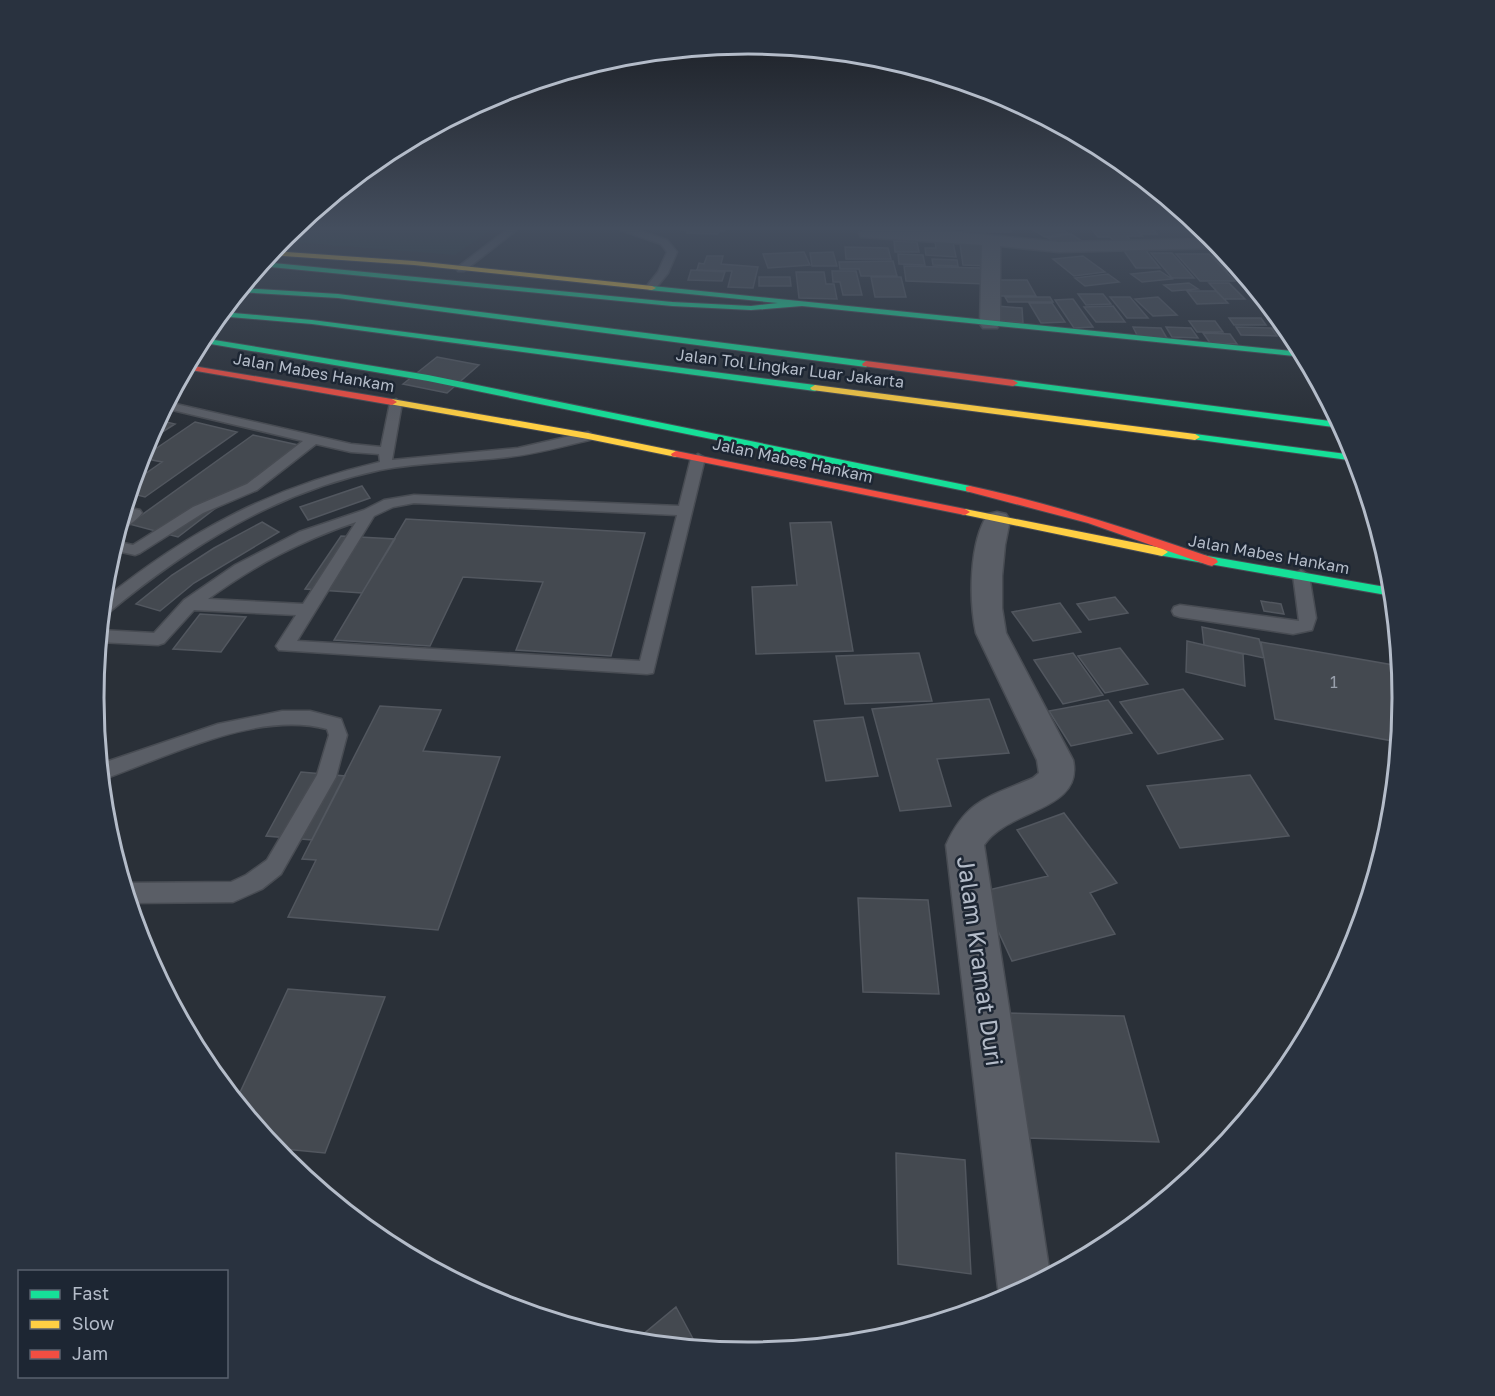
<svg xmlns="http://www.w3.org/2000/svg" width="1495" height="1396" viewBox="0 0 1495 1396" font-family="'Golos Text',sans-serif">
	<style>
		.green { fill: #273a3e }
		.building { fill: #444950; stroke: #52575f; stroke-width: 1.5 }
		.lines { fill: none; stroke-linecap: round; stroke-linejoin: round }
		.lane-casing { stroke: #484c53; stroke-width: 3 }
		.street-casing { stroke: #484c53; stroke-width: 3 }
		.fast-casing { stroke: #484c55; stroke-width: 2 }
		.slow-casing { stroke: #484c55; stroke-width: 2 }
		.jam-casing { stroke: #484c55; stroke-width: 2 }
		.lane { fill: #5a5e66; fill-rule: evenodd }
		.street { fill: #5a5e66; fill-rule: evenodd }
		.fast { fill: #16e098; fill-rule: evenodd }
		.slow { fill: #ffcf43; fill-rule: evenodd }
		.jam { fill: #f24e42; fill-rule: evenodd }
		.labels { text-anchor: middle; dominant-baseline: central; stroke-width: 5; stroke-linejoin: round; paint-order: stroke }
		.far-street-label { font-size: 16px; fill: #b4bcc9; stroke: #1d2633 }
		.number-label { font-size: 16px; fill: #989fab }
		.near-street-label { font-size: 24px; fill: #b4bcc9; stroke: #1d2633 }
		.rim { fill: none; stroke: #b4bcc9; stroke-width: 3 }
	</style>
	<rect width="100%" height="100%" fill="#2a3038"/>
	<!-- green -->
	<path class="green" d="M294,228h199l-38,27 -175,-14z"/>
	<!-- building -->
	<path class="building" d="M681,228h43v3h-6v3l-31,-1 1,-3h-7z
		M964,228h45l2,4h-45z
		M1030,228h29l9,5 -23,4z
		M1090,228h45l7,8h-15l3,4h-17l-3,-3h-12z
		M1136,228h15l6,6h-15z
		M1071,234l11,7 -23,4 -11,-7z
		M894,241l23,1 2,10h-24z
		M935,242h18l3,15 -30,-2 -1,-7h11z
		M960,244l23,1 4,21 -24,-1z
		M845,247l43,1 3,11h-45z
		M1122,248h22l16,20h-24z
		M804,252l6,13 -42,3 -5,-14z
		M833,252l4,14h-25l-2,-13z
		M1151,253h21l22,25h-22z
		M898,254l25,1 2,10 -26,-1z
		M1176,254h33l26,27h-35z
		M707,256h16l-2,8 37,3 -5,21 -25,-1 4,-16 -35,-1 2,-7 5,1z
		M1083,256l22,16 -31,4 -21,-17z
		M1213,256h14l12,15h-12z
		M932,259l25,1 1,6 -25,-1z
		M893,261l4,15h-36l-2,-7h-19l-1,-7z
		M904,266l78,2 4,16 -80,-3z
		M691,270l34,2 -3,9 -34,-1z
		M832,271h24l6,24h-19l-3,-13h-7z
		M1160,271l12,8 -30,3 -11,-8z
		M796,272h28l2,12h8l3,15 -38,-1z
		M1108,274l11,8 -34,4 -10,-8z
		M759,277h31l1,9h-32z
		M871,277h30l5,20h-31z
		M993,280h34l9,16h-35z
		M1189,283l9,6 -26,2 -8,-6z
		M1209,283h20l16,16h-21z
		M1187,291h29l12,12 -31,1z
		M1078,294h25l8,10 -25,1z
		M1005,297h45l3,5h-45z
		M1110,297h20l18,21h-21z
		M1158,297l19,18 -24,1 -18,-17z
		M1073,299l20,28 -19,1 -19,-28z
		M1029,303h23l13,19 -24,1z
		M997,306l25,2 1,15 -26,-2z
		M1113,306l12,16h-29l-12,-15z
		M1229,318h32l5,7h-32z
		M1189,321h26l8,11h-26z
		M1133,327l28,1 7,12 -29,-1z
		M1166,327l25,1 7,10 -26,-1z
		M1236,327l35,1 6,8 -36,-1z
		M1273,328h14l10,17h-10z
		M1203,333l27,1 7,10 -27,-1z
		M437,357l42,8 -32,28 -44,-9z
		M158,420l17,4 -30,19z
		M195,422l42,10 -92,65 -16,-4 3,-10 30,-21 -20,-4z
		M253,435l45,10 -120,92 -49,-13z
		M362,486l8,12 -62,22 -8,-13z
		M406,519l239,14 -34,123 -95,-6 27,-68 -80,-5 -33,69 -96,-6z
		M262,522l17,10 -85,51 -34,28 -24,-7 36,-29 42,-27z
		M831,522l22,129 -97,3 -4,-67 45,-2 -7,-62z
		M341,536l54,3 -33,54 -57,-4z
		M1115,597l13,16 -39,7 -12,-16z
		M1261,601l20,3 3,10 -20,-3z
		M1060,603l21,29 -48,9 -21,-29z
		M200,614l46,3 -25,35 -48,-3z
		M1202,627l57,12 5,19 -60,-13z
		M1187,641l56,13 2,32 -59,-14z
		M1261,642l138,24 3,32 -4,44 -123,-23z
		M1120,648l28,36 -43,9 -27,-37z
		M919,653l13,48 -87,3 -9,-48z
		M1073,653l30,42 -40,9 -29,-44z
		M1183,689l40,50 -65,15 -38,-52z
		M989,699l20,54 -72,6 14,47 -51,5 -28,-102z
		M1108,700l24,33 -61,13 -22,-35z
		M380,706l61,4 -18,41 77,6 -62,173 -150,-13 28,-57 -14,-1z
		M863,717l15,59 -52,5 -12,-60z
		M301,772l44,4 -33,64 -46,-4z
		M1250,775l39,61 -109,12 -33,-62z
		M1064,813l53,70 -27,10 25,41 -103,27 -32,-69 68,-16 -31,-46z
		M858,898l70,2 11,94 -76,-2z
		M288,989l97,8 -60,156 -51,-5 -38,-47z
		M1005,1013l119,3 35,126 -133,-4z
		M896,1153l69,7 6,114 -73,-10z
		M676,1307l22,41 -63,-7z"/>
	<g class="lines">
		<!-- lane casing -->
		<g class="lane-casing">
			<path id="lane" d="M509,228h10l-55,43h-6v-4z
				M619,228h12l36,12 10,12 -9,21 -13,16 -9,-2 12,-15 9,-20 -6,-8 -41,-14z
				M396,399l6,4 -10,57 126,-12 70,-16 7,4 -2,3c-28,7 -57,15 -85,18 -43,5 -86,5 -128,13 -104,22 -191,76 -272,143l-7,1 2,-14c87,-70 167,-112 277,-138l-1,-8 -28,-2 -35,-8 -59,46 -54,23 -63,40 -5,2 -23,-5 2,-9 19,4 60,-38 54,-23 56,-43 -139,-33 3,-6 184,42 30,3 9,-44z
				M698,454l7,4 -52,215 -6,1 -368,-24 -3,-4 20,-31 -102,-5 -30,33 -6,2 -59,-3 1,-12 54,3 30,-33 51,-35 64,-33 65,-22 20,-10 30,-5 265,11 12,-48zM414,503l263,12 -37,146 -343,-20 77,-125 19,-9zM356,522l-53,82 -95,-5c49,-35 90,-57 148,-77z
				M135,509l5,1 2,3c-5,7 -15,15 -24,15l4,-13z
				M1301,570l8,5 7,43 -4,12 -19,4 -113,-17 -6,-2 -2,-4 2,-4 6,-2 119,16 -6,-46z
				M282,711h28l31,8 6,16 -11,42 -55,97 -19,15 -29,13 -104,1 -6,-19 3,-1 105,-1 15,-7 21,-15 50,-85 12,-40 -2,-6c-71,-19 -159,28 -226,51l-1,-16 118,-40z"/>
		</g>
		<!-- street casing -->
		<g class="street-casing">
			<path id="street" d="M867,228l81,3 111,11 154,-3 8,9 -162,4 -59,-6v78l-3,4h-14l-3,-4 2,-79 -121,-8 -2,-4z
				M997,512l9,2 4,6 -5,25 -3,31v32l4,25 67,127c11,51 -64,48 -89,85l66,430 -47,25 -5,-12 -52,-443c21,-46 43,-48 87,-67l6,-5 -2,-13 -61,-127c-7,-32 -7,-91 12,-119z"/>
		</g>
		<!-- fast casing -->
		<g class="fast-casing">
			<path id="fast" d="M263,262l409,40 79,4 27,-3 -129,-13 -1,-2 4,-2 649,66 3,5 -502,-51 -51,4 -79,-4 -412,-40z
				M242,288l96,6 528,67 4,3 -4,3 -528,-69 -100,-6z
				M222,312l90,8 503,65 5,3 -5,3 -503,-67 -94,-8z
				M202,338l226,37 542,111 5,3 -5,3 -542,-111 -229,-39z
				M1013,380l325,42 3,6 -331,-43 -2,-2z
				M1195,434l159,21 2,6 -164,-22v-4z
				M1162,548l229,40 1,8 -234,-41 -2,-3z"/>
		</g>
		<!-- slow casing -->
		<g class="slow-casing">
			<path id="slow" d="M272,251l142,10 238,25 4,2 -4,2 -238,-25 -145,-10z
				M815,385l380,49 5,3 -5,3 -383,-50 -2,-2z
				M392,399l196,34 88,18 5,3 -5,3 -88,-18 -199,-35v-4z
				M965,509l197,39 6,4 -6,4 -201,-42 -1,-2z"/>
		</g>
		<!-- jam casing -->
		<g class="jam-casing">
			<path id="jam" d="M866,361l147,19 5,3 -5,3 -150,-20 -1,-2z
				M187,365l205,34 5,3 -5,3 -207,-36z
				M676,451l289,58 5,3 -5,3 -293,-59 -1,-2z
				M970,486c84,18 165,45 246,73l2,3 -6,4 -4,-1 -120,-42 -122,-32v-4z"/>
		</g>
		<!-- lane -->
		<use href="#lane" class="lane"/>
		<!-- street -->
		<use href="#street" class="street"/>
		<!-- fast -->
		<use href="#fast" class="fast"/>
		<!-- slow -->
		<use href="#slow" class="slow"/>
		<!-- jam -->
		<use href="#jam" class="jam"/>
	</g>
	<!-- sky -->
	<linearGradient id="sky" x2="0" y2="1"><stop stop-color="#171a1f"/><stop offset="0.54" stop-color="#444e5e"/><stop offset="1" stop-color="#444e5e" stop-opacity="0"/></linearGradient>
	<rect width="1495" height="423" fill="url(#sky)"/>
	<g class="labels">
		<!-- far-street labels -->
		<g class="far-street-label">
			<text transform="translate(790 368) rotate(7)">Jalan Tol Lingkar Luar Jakarta</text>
			<text transform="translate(314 372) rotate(10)">Jalan Mabes Hankam</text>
			<text transform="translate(793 460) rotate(12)">Jalan Mabes Hankam</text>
			<text transform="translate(1269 554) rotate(10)">Jalan Mabes Hankam</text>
		</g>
		<!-- number labels -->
		<g class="number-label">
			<text x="1334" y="682">1</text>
		</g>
		<!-- near-street labels -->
		<g class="near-street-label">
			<text transform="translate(981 961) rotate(82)">Jalam Kramat Duri</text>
		</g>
	</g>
	<!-- crop -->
	<path d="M0 0H1495V1396H0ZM104 698a644 644 0 1 1 1288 0a644 644 0 1 1-1288 0Z" fill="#29323f" fill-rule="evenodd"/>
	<path class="rim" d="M104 698a644 644 0 1 1 1288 0a644 644 0 1 1-1288 0Z"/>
	<!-- legend -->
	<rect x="18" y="1270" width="210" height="108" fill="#1d2633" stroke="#59626f" stroke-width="1.5"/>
	<rect x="30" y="1290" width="30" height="9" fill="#16e098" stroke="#59626f" stroke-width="1.5"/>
	<text x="72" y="1300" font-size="18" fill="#b4bcc9">Fast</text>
	<rect x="30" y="1320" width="30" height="9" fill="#ffcf43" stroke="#59626f" stroke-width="1.5"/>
	<text x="72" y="1330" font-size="18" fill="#b4bcc9">Slow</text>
	<rect x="30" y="1350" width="30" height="9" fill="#f24e42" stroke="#59626f" stroke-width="1.5"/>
	<text x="72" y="1360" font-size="18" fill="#b4bcc9">Jam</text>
</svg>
